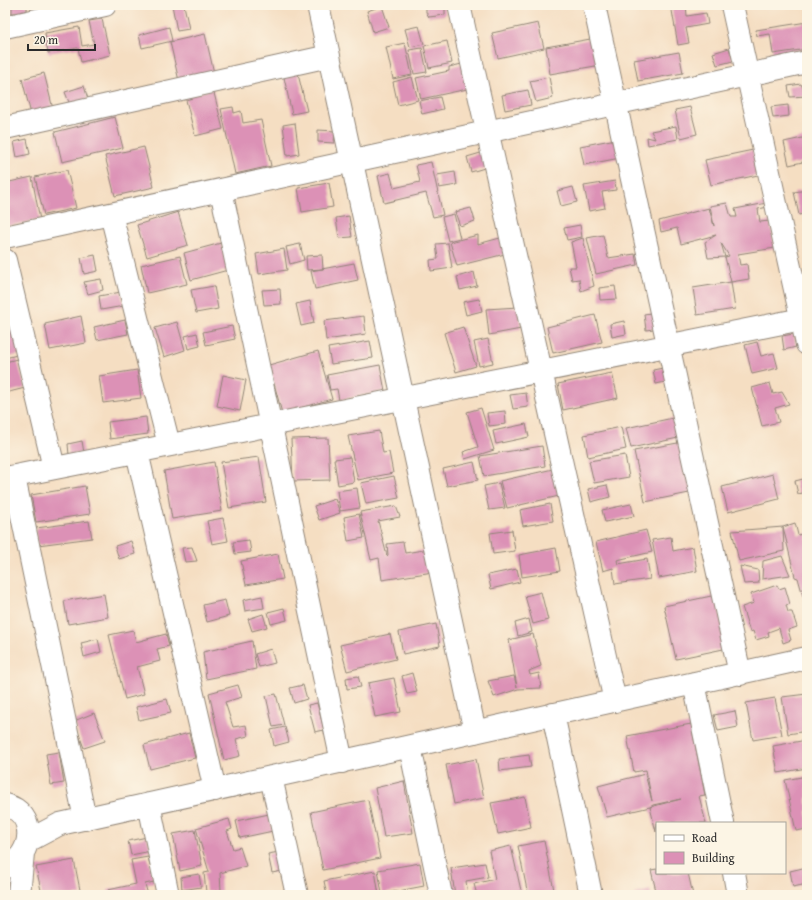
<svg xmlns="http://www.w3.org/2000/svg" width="812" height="900" viewBox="0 0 812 900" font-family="'Gentium Book Plus',serif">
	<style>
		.building { fill: #dc91b6 }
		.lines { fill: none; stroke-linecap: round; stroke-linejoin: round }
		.minor-casing { stroke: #908476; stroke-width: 24 }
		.tertiary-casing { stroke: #908476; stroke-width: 24 }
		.minor { stroke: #fff; stroke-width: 22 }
		.tertiary { stroke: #fff; stroke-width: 22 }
	</style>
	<rect width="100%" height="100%" fill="#fcf5e5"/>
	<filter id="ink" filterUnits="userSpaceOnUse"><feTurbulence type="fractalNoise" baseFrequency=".025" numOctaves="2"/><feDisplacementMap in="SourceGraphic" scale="8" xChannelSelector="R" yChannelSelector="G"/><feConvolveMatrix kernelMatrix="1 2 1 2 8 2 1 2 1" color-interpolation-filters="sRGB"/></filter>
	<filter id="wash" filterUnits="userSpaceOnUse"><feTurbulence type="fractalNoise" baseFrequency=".012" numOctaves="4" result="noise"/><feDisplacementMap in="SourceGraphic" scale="16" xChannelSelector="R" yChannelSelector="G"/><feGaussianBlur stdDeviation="0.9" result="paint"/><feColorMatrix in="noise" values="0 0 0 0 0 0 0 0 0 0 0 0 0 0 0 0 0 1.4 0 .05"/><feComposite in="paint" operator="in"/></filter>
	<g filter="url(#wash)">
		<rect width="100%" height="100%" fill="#f5dec2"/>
		<g id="blocks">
			<!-- building -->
			<path class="building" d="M12,5h15v8h-15z
				M172,5h12l5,24 -12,2z
				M426,5h19v10l-16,2 -3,-5z
				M671,5h15l1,11 19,-3 2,11 -22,4 3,15 -11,2z
				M382,6l7,21 -16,5 -6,-21z
				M102,19l8,36 -29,7 -3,-14 -30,5 -3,-20 34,-6 3,19 12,-2 -5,-23z
				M807,22v27l-34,5 -3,-20 -13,2 -1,-6z
				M538,23l6,25 -46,10 -6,-25z
				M419,26l5,18 -14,3 -5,-18z
				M169,27l3,14 -30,7 -3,-13z
				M205,34l9,39 -35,8 -9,-39z
				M596,38l5,27 -51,9 -4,-27z
				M447,41l5,22 -23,5 -5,-22z
				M405,43l7,32 -19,4 -7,-32z
				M422,48l5,24 -13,2 -5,-24z
				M729,48l4,13 -16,4 -4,-12z
				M679,52l4,21 -45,8 -4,-21z
				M466,63l6,25 -51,11 -5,-21 33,-7v-4z
				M297,70l10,41 -15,3 -9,-41z
				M44,73l10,40 -22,5 -10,-39z
				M412,77l6,23 -20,5 -5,-23z
				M549,77l4,21 -17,4 -6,-21z
				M801,84l6,12 -17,1 -2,-11z
				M84,86l4,13 -18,6 -5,-13z
				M213,89l10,40 -28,7 -10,-40z
				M528,90l3,15 -26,5 -3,-15z
				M440,97l3,12 -21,5 -3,-13z
				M788,105l1,11 -16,2 -2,-11z
				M233,107l1,6 7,-2 2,12 18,-3 10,46 -36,8 -14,-65z
				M690,107l7,27 -16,4 -6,-28z
				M115,117l8,31 -61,14 -7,-30z
				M295,123l4,31 -12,2 -4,-31z
				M676,126l2,13 -30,6 -1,-8 8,2 -4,-8z
				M318,130l17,1 -1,12 -16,-1z
				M807,137v24l-18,4 -5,-23z
				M27,139l3,15 -13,3 -3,-15z
				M616,139l4,19 -36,7 -4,-19z
				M144,147l10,40 -39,9 -10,-40z
				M753,150l5,25 -47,10 -6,-25z
				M484,152l4,15 -17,5 -4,-15z
				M431,162l12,53 -10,2 -7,-24 -42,10 -6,-27 12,-3 4,15 26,-6 -4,-17z
				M67,170l9,38 -32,7 -9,-38z
				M455,172l2,13 -18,3 -2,-13z
				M32,177l8,43 -34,6 -1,-7v-36z
				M615,181l1,9 -14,2 3,16 -16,3 -5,-25z
				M329,183l4,24 -31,5 -4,-24z
				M573,187l4,15 -16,4 -4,-15z
				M807,190v23l-8,2 -5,-23z
				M727,203l4,14h6l-2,-8 32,-6 1,4 -10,2 2,13 10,-1 5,27 -37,6 2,11 7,-1 2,15 -18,3 4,27 -38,6 -4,-27 38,-6 -6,-25 4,-1 -8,-13 4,14 -17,1 -3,-16 11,-7 -35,9 -4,-16 -16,4 -2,-11 50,-13 5,18 -4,-20z
				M471,208l4,13 -15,5 -5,-14z
				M178,212l10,33 -41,12 -10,-32z
				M454,214l6,24 -12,3 -6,-24z
				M349,216l3,21 -13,1 -3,-20z
				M580,225l2,12 -15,3 -3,-12z
				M478,235v9l22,-6 5,16 -48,12 -7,-24z
				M603,235l5,23 27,-4 2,11 -41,9 -9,-36z
				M583,238l11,48 -13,5 -2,-12 -7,1 -3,-13h7l-5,-25z
				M221,243l7,27 -37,10 -7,-27z
				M448,243l4,25 -21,3 -1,-11 8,-1 -2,-15z
				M300,244l4,16 -14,4 -4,-17z
				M284,249l3,21 -28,4 -3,-20z
				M95,255l3,16 -14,3 -3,-16z
				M322,255l1,14 -16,1 -1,-14z
				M180,256l7,28 -40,9 -6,-28z
				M354,263l4,17 -43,9 -4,-18z
				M474,272l3,14 -17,4 -3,-13z
				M101,279l2,11 -15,4 -4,-12z
				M214,286l4,23 -22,4 -5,-23z
				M615,286l2,13 -17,1 -1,-12z
				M280,289l1,15 -17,1 -2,-15z
				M121,292l3,14 -23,4 -2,-14z
				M479,299l3,12 -16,4 -3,-13z
				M310,301l4,22 -13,3 -5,-22z
				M518,307l3,22 -32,6 -3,-26z
				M657,312l3,16 -14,2 -2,-16z
				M595,315l7,27 -49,11 -6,-26z
				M81,316l5,27 -36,7 -5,-26z
				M364,316l2,18 -40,6 -2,-19z
				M125,320l3,14 -31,6 -3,-13z
				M624,321l2,13 -14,3 -2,-13z
				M177,322l8,28 -21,7 -9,-29z
				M232,326l3,13 -29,6 -3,-13z
				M463,327l13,39 -20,6 -12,-39z
				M14,328l7,26 -16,4v-28z
				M197,333l3,13 -12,3 -3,-13z
				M794,334l2,13 -12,3 -2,-14z
				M488,339l5,24 -14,3 -5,-24z
				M370,341l3,17 -42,6 -3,-16z
				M757,342l4,14 13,-3 4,15 -26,6 -7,-29z
				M318,351l14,48 -50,14 -13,-48z
				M17,359l8,29 -20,5v-31z
				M380,365l5,26 -46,9 -2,-11 -7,1 -3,-15z
				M668,367l2,14 -14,3 -3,-14z
				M137,370l4,28 -38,5 -4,-27z
				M612,373l6,25 -55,12 -5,-26z
				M223,375l23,5 -6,31 -23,-5z
				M770,383l3,11 9,-2 7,12 -14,4 4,14 -17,4 -10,-38z
				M526,393l2,14 -15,2 -3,-14z
				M481,408l13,42 -29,9 -2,-7 15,-5 -11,-35z
				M505,411l1,13 -17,2 -2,-13z
				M146,417l2,17 -38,5 -2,-17z
				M673,418l5,20 -47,10 -5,-20z
				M526,424l3,13 -33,7 -3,-13z
				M621,427l5,22 -38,8 -4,-22z
				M379,431l4,22 6,-1 4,21 -35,7 -10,-44z
				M328,438l2,42 -37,1 -2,-42z
				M82,441l2,12 -15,2 -1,-11z
				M683,442l11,50 -49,10 -11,-51z
				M542,446l3,20 -61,10 -4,-20z
				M625,455l4,22 -35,6 -5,-22z
				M259,457l7,45 -37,6 -8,-46z
				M350,457l4,25 -16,3 -4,-26z
				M214,462l8,49 -50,8 -8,-48z
				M474,462l4,18 -31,6 -4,-17z
				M553,469l6,27 -52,12 -7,-27z
				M773,474l6,25 -51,13 -6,-25z
				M394,476l5,22 -33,6 -5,-21z
				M807,478v14l-9,2 -3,-13z
				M499,483l6,25 -16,2 -5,-24z
				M607,485l3,12 -19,5 -3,-13z
				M85,486l5,28 -54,8 -5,-27z
				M357,488l3,20 -20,3 -3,-20z
				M335,499l5,14 -21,7 -5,-14z
				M550,504l3,17 -30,5 -3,-16z
				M631,504l3,12 -29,6 -3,-12z
				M396,506l4,11 -22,4 9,35 1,-1 -1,-11 16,-2 2,11 24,-4 4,23 -51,8 -3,-22 -8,2 -11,-48z
				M359,514l5,24 -16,3 -4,-24z
				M223,518l5,23 -16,3 -5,-23z
				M89,521l3,17 -54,7 -2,-17z
				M795,523l3,12 9,-2v62l-4,1 -5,-18 -3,-1 -12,-50 1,24 -45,10 -7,-30 51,-4z
				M512,530l3,21 -22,3 -3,-21z
				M646,530l6,22 -35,8 1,4 29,-5 3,20 -35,5 -2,-16 -10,3 -7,-29z
				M671,537l2,14 20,-4 4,24 -38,7 -7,-38z
				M249,540l2,12 -16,2 -2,-12z
				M131,541l4,13 -16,5 -4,-13z
				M192,547l5,14 -12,1 -3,-14z
				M556,548l4,23 -38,6 -3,-22z
				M278,554l5,25 -37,6 -5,-24z
				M782,556l8,19 -28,4 1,-18z
				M740,566l18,4 1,13 -15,1z
				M517,569l3,13 -29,7 -3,-14z
				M777,585l2,4 6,-2 5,17 -4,1 2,7h4l5,15 -9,3 3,10 -8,3 -4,-15 -11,4 1,4 -13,4 -3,-9 -3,1 -8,-25 12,-4 -3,-9z
				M541,592l7,28 -15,4 -8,-28z
				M104,594l4,23 -40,7 -4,-23z
				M716,595l12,53 -52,11 -12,-53z
				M262,596l2,12 -19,3 -2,-11z
				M225,600l4,16 -22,6 -4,-17z
				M284,608l3,12 -16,4 -3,-12z
				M263,614l4,13 -15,4 -4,-12z
				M529,619l3,13 -14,4 -3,-13z
				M436,624l4,22 -37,8 -4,-22z
				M133,630l3,12 30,-8 3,12 -12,3 3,12 -23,6 7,27 -19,5 -16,-64z
				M390,634l6,25 -49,12 -7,-26z
				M533,634l8,32 -12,5 1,4 9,-2 2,15 -23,1 -24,8 -6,-16 26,-5 3,11 -8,-47z
				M98,639l3,13 -17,5 -3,-14z
				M252,641l4,28 -50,10 -3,-27z
				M271,649l4,14 -16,4 -4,-13z
				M412,673l5,19 -10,2 -5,-18z
				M358,676l3,11 -14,2 -1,-11z
				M394,678l7,34 -26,5 -7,-34z
				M238,685l4,12 -17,5 8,25 13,-2 2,11 -12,3 4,17 -16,4 -15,-67z
				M303,685l4,14 -13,4 -4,-15z
				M276,694l8,31 -11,2 -7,-31z
				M807,694v37l-19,3 -6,-37z
				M775,698l7,37 -29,5 -7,-37z
				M167,699l4,14 -32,7 -3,-13z
				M317,703l7,27 -9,2 -7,-27z
				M735,711l3,16 -20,4 -4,-16z
				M94,713l11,28 -21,7 -10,-27z
				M691,724l14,71 -6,1 7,27h-49l-1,9 -6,-25 31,-8 -28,6 -3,2 -43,10 -9,-31 47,-12 7,27 -6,-31 -12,2 -7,-36z
				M285,727l4,15 -15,4 -3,-16z
				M189,733l6,25 -45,11 -6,-24z
				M807,740v28l-29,5 -5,-27z
				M59,752l5,31 -13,2 -5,-31z
				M529,755l2,12 -31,4 -1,-12z
				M476,759l8,39 -30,6 -8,-39z
				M807,776v53l-11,2 -11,-51z
				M404,781l9,52 -29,4 -9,-49z
				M525,797l6,30 -33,7 -7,-31z
				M368,800l12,58 -57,12 -12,-58z
				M269,814l4,17 -33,7 -4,-17z
				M229,819l3,10 -5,2 6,18 7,-2 6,19 -26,7 1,18 -15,1 -2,-19 5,-1 -13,-44z
				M195,830l7,36 -22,5 -7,-37z
				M147,837l4,14 -20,4 -3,-14z
				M544,841l11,54h-27l-10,-49z
				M511,846l11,49h-45l-3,-11 21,-5 -6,-28z
				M279,852l3,19 -10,2 -4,-19z
				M148,857l6,25 -9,2 3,11h-39l-1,-5 28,-6 -5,-24z
				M74,860l7,35h-39l-6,-28z
				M420,863l4,23 -42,8 -4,-24z
				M485,863l3,14 -22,4 2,14h-13l-4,-27z
				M807,867v17l-14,3 -3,-16z
				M657,869v4h31l5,22h-36l-6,-25z
				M375,871l4,24h-52l-3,-14z
				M199,874l2,13 -19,3 -1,-13z
				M650,890l1,5h-17v-1z"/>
		</g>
	</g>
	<g filter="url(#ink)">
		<use href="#blocks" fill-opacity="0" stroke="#908476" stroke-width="1"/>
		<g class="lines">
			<!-- minor casing -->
			<g class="minor-casing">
				<path id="minor" d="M318,5l157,727
					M459,5l156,696
					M594,5l146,669
					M732,5l75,339
					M5,27l100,-22
					M5,128l324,-72
					M221,190l121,572
					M111,214l58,231
					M5,237l802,-175
					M5,260l49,208
					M137,452l78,338
					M14,477l71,342
					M5,478l802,-160
					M694,683l29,140
					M553,714l38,181
					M410,747l31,148
					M271,777l26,118
					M149,804l19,91
					M28,841l32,-17 747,-166
					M734,873l4,22"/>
			</g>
			<!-- tertiary casing -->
			<g class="tertiary-casing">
				<path id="tertiary" d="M5,805c32,7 30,51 0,62
					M19,895l4,-42"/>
			</g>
			<!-- minor -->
			<use href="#minor" class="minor"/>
			<!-- tertiary -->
			<use href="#tertiary" class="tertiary"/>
		</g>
	</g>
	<!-- margin -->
	<rect width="812" height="900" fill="none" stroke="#fcf5e5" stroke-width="20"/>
	<!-- legend -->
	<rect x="656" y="822" width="130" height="52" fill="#fcf5e5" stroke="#a8a49b"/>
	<rect x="664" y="835" width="20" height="6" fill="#ffffff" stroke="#a8a49b"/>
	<text x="692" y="842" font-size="12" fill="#2b2b2b">Road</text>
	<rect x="664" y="852" width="20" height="12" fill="#dc91b6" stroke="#a8a49b"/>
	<text x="692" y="862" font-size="12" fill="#2b2b2b">Building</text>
	<!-- scale -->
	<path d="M28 44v6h67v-6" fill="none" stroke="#2b2b2b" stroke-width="2"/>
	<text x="34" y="44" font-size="12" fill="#2b2b2b" stroke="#fcf5e5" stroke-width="3" paint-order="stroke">20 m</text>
</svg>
